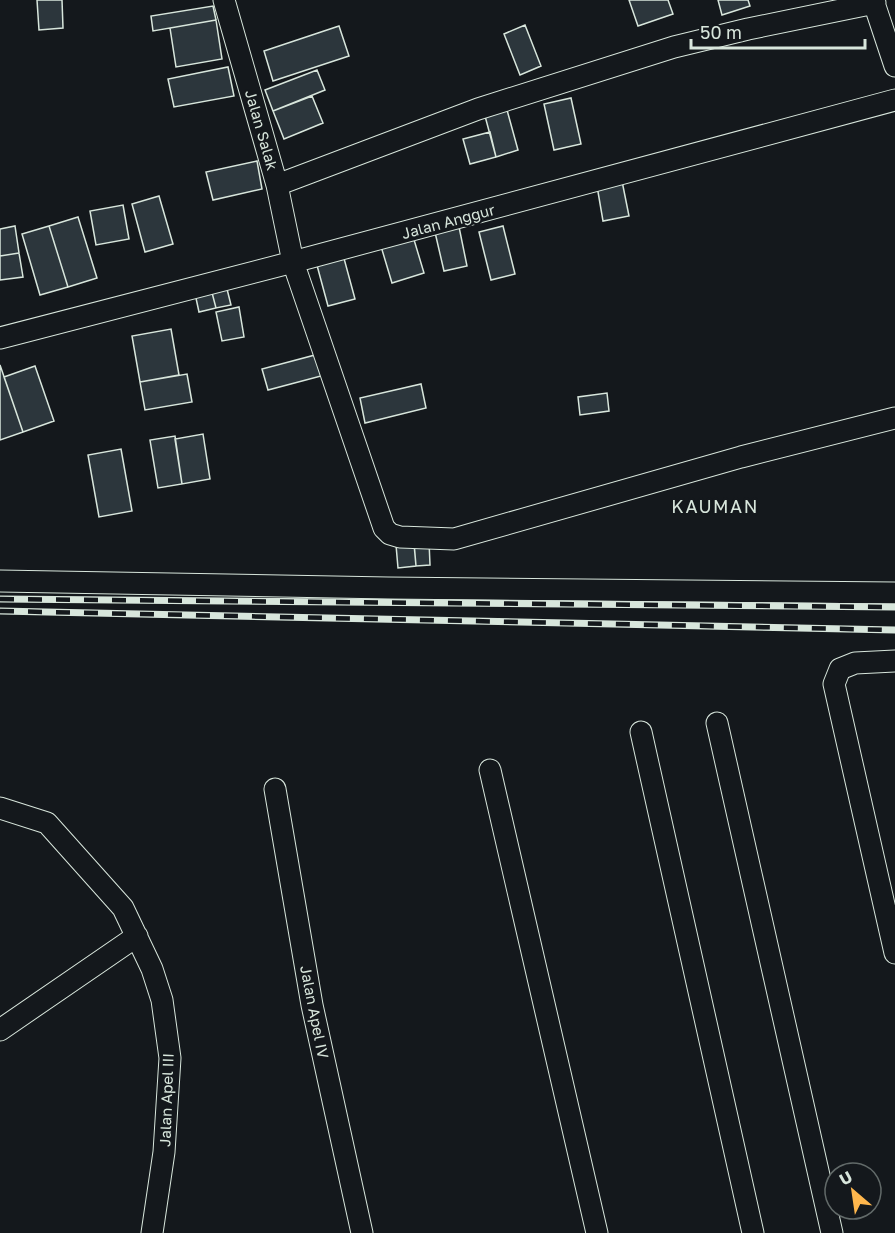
<svg xmlns="http://www.w3.org/2000/svg" width="895" height="1233" viewBox="0 0 895 1233" font-family="'Golos Text',sans-serif">
	<style>
		.building { fill: #2c363c; stroke: #d8e6dc; stroke-width: 1.5 }
		.lines { fill: none; stroke-linecap: round; stroke-linejoin: round }
		.minor-casing { stroke: #d8e6dc; stroke-width: 23 }
		.minor { stroke: #14181c; stroke-width: 21 }
		.rail-casing { stroke: #d8e6dc; stroke-width: 7 }
		.rail { stroke: #14181c; stroke-width: 4.5; stroke-dasharray: 14; stroke-linecap: butt }
		.labels { text-anchor: middle; dominant-baseline: central; stroke-width: 4.5; stroke-linejoin: round; paint-order: stroke }
		.street-label { font-size: 15px; fill: #d8e6dc; stroke: #14181c }
		.quarter-label { font-size: 18px; letter-spacing: 1.5px; fill: #d8e6dc; stroke: #14181c }
	</style>
	<rect width="100%" height="100%" fill="#14181c"/>
	<!-- building -->
	<path class="building" d="M37,0h25l1,28 -24,2z
		M629,0h39l5,14 -35,12z
		M718,0h30l2,6 -28,9z
		M213,6l3,14 -63,11 -2,-15z
		M216,20l6,39 -46,8 -6,-39z
		M525,25l16,41 -21,9 -16,-41z
		M339,26l10,30 -76,25 -9,-30z
		M228,67l6,29 -60,11 -6,-28z
		M317,70l8,20 -52,21 -8,-21z
		M312,96l11,27 -39,16 -11,-28z
		M571,98l10,46 -27,6 -10,-46z
		M507,110l11,40 -22,7 -11,-41z
		M490,132l6,25 -26,7 -7,-25z
		M257,161l5,28 -49,11 -7,-28z
		M622,181l7,35 -26,5 -6,-35z
		M159,196l14,48 -28,8 -13,-48z
		M123,205l6,34 -33,6 -6,-34z
		M78,217l19,61 -29,9 -19,-61z
		M458,222l9,44 -23,5 -10,-43z
		M15,226l4,27 -19,3v-27z
		M49,226l19,61 -28,8 -18,-61z
		M503,226l12,48 -24,6 -12,-48z
		M412,233l12,40 -32,10 -12,-40z
		M342,251l13,48 -27,7 -13,-48z
		M19,253l4,24 -23,3v-24z
		M225,281l6,24 -15,3 -6,-23z
		M210,285l6,23 -17,4 -5,-23z
		M239,307l5,30 -22,4 -6,-29z
		M171,329l8,46 -39,7 -8,-46z
		M315,355l6,21 -53,14 -6,-21z
		M0,365l23,67 -23,8z
		M35,366l19,55 -31,11 -19,-55z
		M187,374l5,28 -47,8 -5,-28z
		M421,384l5,24 -61,15 -5,-25z
		M607,393l2,18 -29,4 -2,-18z
		M203,434l7,45 -28,5 -7,-45z
		M175,436l7,48 -24,4 -8,-48z
		M121,449l11,62 -33,6 -11,-62z
		M429,541l1,24 -14,1 -2,-24z
		M414,544l2,22 -18,2 -2,-23z"/>
	<g class="lines">
		<!-- minor casing -->
		<g class="minor-casing">
			<path id="minor" d="M224,0l53,185 16,77 91,266 6,6 10,3 54,2 287,-82 154,-39
				M873,0l22,66
				M277,185l201,-76 196,-62 74,-18 127,-26
				M0,338l293,-76 602,-162
				M0,581l388,7 507,5
				M895,661l-40,2 -15,6 -6,15 61,269
				M717,723l115,510
				M641,732l112,501
				M490,770l107,463
				M275,789l37,216 50,228
				M0,808l47,15 76,85 29,61 10,31 8,58 -6,94 -12,81
				M0,1030l137,-94"/>
		</g>
		<!-- minor -->
		<use href="#minor" class="minor"/>
		<!-- rail casing -->
		<g class="rail-casing">
			<path id="rail" d="M0,599l895,8
				M0,611l895,19"/>
		</g>
		<!-- rail -->
		<use href="#rail" class="rail"/>
	</g>
	<g class="labels">
		<!-- street labels -->
		<g class="street-label">
			<text transform="translate(262 130) rotate(74)">Jalan Salak</text>
			<text transform="translate(448 221) rotate(-15)">Jalan Anggur</text>
			<text transform="translate(315 1012) rotate(79)">Jalan Apel IV</text>
			<text transform="translate(166 1100) rotate(-88)">Jalan Apel III</text>
		</g>
		<!-- quarter labels -->
		<g class="quarter-label">
			<text x="715" y="506">KAUMAN</text>
		</g>
	</g>
	<!-- north arrow -->
	<g transform="translate(853 1191) rotate(331)"><circle r="28" fill="#14181c" stroke="#626a69" stroke-width="1.5"/>
	<path d="M0-4.5L10 22L0 15L-10 22Z" fill="#ffb74d"/>
	<text y="-9" font-size="16" font-weight="bold" text-anchor="middle" fill="#d8e6dc">U</text>
	</g>
	<!-- scale -->
	<path d="M691 39v9h174v-9" fill="none" stroke="#d8e6dc" stroke-width="3"/>
	<text x="700" y="39" font-size="18" fill="#d8e6dc" stroke="#14181c" stroke-width="4.5" paint-order="stroke">50 m</text>
</svg>
